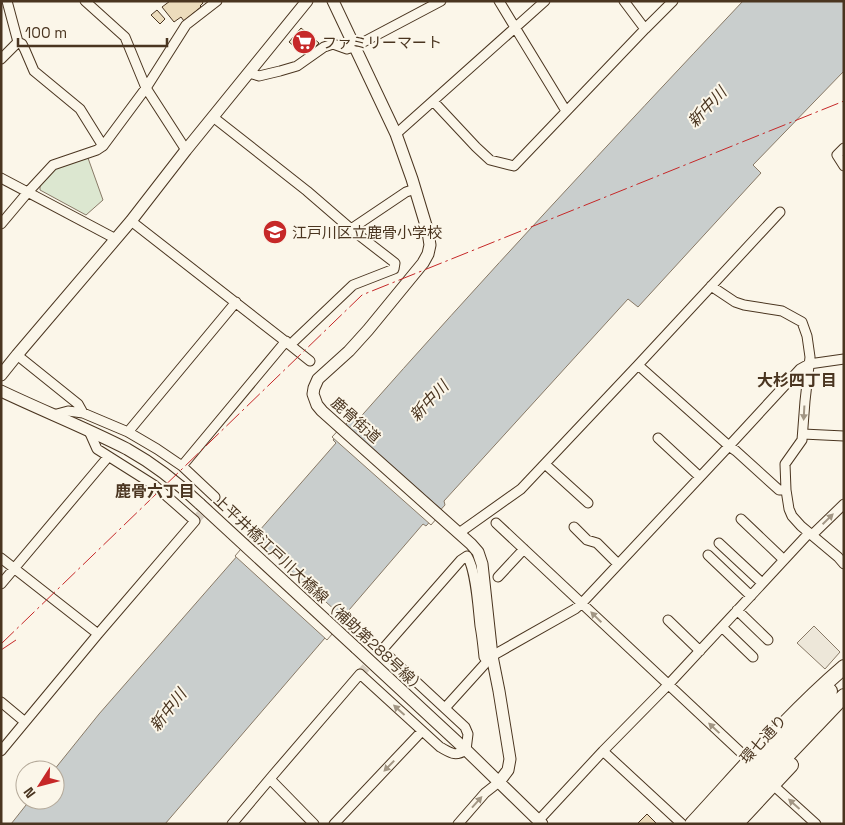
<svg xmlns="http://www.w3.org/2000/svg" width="845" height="825" viewBox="0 0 845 825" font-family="'Space Grotesk','Noto Sans JP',sans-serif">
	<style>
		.green { fill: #dce7d0; stroke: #887966 }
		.parking { fill: #ede7d9; stroke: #887966 }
		.water { fill: #c9cecd; stroke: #887966 }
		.pier { fill: #fbf6e9; stroke: #887966 }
		.building { fill: #ecdcbc; stroke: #4a3520 }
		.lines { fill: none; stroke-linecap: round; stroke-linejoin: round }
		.minor-tunnel { stroke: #d8cfc1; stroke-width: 9; stroke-dasharray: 9 4.5; stroke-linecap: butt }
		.minor-casing { stroke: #4a3520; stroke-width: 11 }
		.tertiary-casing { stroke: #4a3520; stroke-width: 13 }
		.primary-casing { stroke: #4a3520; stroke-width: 16 }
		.minor { stroke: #fbf6e9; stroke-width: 9 }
		.tertiary { stroke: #fbf6e9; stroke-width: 11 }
		.primary { stroke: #fbf6e9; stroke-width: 14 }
		.tertiary-bridge-casing { stroke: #4a3520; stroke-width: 13; stroke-linecap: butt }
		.tertiary-bridge { stroke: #fbf6e9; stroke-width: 11 }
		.power { stroke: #c62828; stroke-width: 1; stroke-dasharray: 18 4 2.5 4; stroke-linecap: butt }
		.oneway { fill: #a29684 }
		.labels { text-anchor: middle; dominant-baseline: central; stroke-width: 4; stroke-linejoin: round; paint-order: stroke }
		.poi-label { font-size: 15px; fill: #4a3520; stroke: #fbf6e9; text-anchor: start }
		.street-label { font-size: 15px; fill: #4a3520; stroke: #fbf6e9 }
		.water-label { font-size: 16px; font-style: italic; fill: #4a3520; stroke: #fbf6e9 }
		.neighbourhood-label { font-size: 16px; font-weight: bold; fill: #4a3520; stroke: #fbf6e9 }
	</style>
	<rect width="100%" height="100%" fill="#fbf6e9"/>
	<!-- green -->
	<path class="green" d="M88,158l15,42 -17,15 -46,-25v-4l15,-18z"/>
	<!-- parking -->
	<path class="parking" d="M814,626l26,26 -15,17 -28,-26z"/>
	<!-- water -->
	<path class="water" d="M743,1h101v70l-91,94 8,8 -123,134 -10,-8 -184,202 1,4 -19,21 -3,-2 -258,300h-154l19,-24h25v-30h-1l45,-56 237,-271 -3,-3 18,-22 5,4c126,-143 256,-282 387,-421z"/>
	<!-- pier -->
	<path class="pier" d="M344,424l99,87 -12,14 -99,-88z
		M252,536l93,83 -18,21 -92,-84z"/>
	<!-- building -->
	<path class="building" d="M170,1h32l1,2 -3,3 1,1 -17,14 -3,-4 -7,5 -12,-15z
		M157,10l8,9 -5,5 -9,-9z
		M301,28l18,15 -9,10 -4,3 -17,-14z
		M647,814l10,10h-20z"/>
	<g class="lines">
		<!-- minor-tunnel -->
		<path class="minor-tunnel" d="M195,521l20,-24
			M360,674l22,-24"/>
		<!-- minor casing -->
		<g class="minor-casing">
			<path id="minor" d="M85,1l40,36 21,51 40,62
				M499,1l67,110
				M624,1l21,28
				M18,42l4,2 3,6 9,21 46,38 23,37
				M1,59l17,-17 -11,-41
				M249,73l10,3 21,-5 17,-5 27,-19 9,-3 14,5 7,-2 87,-46
				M433,101l43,46 14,13 24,6 131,-137 28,-28
				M396,134l149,-133
				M844,148l-7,7 7,11
				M1,178l115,61
				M131,221l159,124 63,-60 41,-16 1,-6 -44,-34 -44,-38 -94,-74
				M1,224l27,-32 25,-27 44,-15 6,-4 43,-58 40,-63 31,-24
				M351,229l55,-37 9,-3
				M711,286l24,16 9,3 38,6 20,11 5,14 3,21 -5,44 -3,39 -17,24 1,26 3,19 3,7 9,10 37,31 6,7
				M290,345l20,16
				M17,355l61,49 5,9
				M638,365l91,81 71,-77 9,-5 35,-5
				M53,415l15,-4 15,2 45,19 29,17 25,17 33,31
				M128,432l108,-130
				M803,434l41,2
				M658,438l42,39
				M545,464l43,39
				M182,466l104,-125
				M741,519l43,41
				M496,523l254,238
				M574,527l13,13 10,3 21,21
				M459,533l62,-44 117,-124 142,-153
				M812,535l32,-31
				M719,543l43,40
				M708,555l43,41
				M1,558l97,76
				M498,577l26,-28
				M1,584l107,-127
				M737,610l31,30
				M668,620l32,31
				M722,627l31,30
				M1,702l24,20
				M445,708l47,-52 83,-47 7,-6 147,-157 7,5 43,39h7
				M1,751l97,-117 97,-113 -41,-36 -57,-36 -8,-18
				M603,751l79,73
				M270,779l44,45
				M773,785l43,39
				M539,820l64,-69 65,-66 141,-152
				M232,824l42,-50 86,-100 80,73c11,6 15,10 26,3l2,-16 -3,-7 -83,-77 79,-90 6,-4c9,14 11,52 13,70 2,10 3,21 4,31l3,4
				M334,824l88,-93
				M458,824l27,-31 14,-11"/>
		</g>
		<!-- tertiary casing -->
		<g class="tertiary-casing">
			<path id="tertiary" d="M333,1l63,133 16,45 16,53 2,13 -2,9 -5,9 -55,67 -19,21 -31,28 -4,9 -1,6 4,11 5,6 149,133 7,8 4,12 10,92 7,35 11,68 -2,11 -9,12
				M1,375l16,-20 114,-134 55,-71 121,-149
				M1,391c42,20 85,37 126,58 27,15 51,34 73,55
				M356,648l110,102 76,74"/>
		</g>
		<!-- primary casing -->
		<g class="primary-casing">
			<path id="primary" d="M692,824c49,-53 97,-110 152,-157
				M706,824l124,-133
				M722,824l122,-128
				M736,824l55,-59"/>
		</g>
		<!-- minor -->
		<use href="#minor" class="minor"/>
		<!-- tertiary -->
		<use href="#tertiary" class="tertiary"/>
		<!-- primary -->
		<use href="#primary" class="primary"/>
		<!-- tertiary-bridge casing -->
		<g class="tertiary-bridge-casing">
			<path id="tertiary-bridge" d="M200,504l156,144"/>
		</g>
		<!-- tertiary-bridge -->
		<use href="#tertiary-bridge" class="tertiary-bridge"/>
		<!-- power -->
		<path class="power" d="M1,644l361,-349 482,-194
			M1,650l15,-10"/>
	</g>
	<!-- one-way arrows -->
	<defs><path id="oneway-solid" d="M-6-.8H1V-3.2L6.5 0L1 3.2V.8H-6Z" transform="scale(1.25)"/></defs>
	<g class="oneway">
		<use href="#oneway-solid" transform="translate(804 413) rotate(93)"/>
		<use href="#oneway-solid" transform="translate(828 519) rotate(-44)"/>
		<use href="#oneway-solid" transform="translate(596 617) rotate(-136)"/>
		<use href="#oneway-solid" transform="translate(399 710) rotate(-138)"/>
		<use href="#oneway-solid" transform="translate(714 728) rotate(-137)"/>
		<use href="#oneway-solid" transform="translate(389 766) rotate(134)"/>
		<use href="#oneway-solid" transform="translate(477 802) rotate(-48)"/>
		<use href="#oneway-solid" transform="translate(794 804) rotate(-138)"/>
	</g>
	<!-- icons -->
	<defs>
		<g id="supermarket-disc" transform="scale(1.25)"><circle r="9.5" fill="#c62828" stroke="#fbf6e9"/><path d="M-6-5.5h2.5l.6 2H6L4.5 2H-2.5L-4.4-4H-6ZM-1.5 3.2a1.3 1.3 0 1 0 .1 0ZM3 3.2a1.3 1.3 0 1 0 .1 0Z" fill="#fff"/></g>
		<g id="school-disc" transform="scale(1.25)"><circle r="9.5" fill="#c62828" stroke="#fbf6e9"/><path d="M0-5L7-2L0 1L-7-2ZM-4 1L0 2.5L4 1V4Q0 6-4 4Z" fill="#fff"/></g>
	</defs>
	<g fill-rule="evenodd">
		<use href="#supermarket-disc" x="304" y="42"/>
		<use href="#school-disc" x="275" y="232"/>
	</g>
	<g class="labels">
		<!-- poi labels -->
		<g class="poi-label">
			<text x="322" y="42">ファミリーマート</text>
			<text x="292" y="232">江戸川区立鹿骨小学校</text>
		</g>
		<!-- street labels -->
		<g class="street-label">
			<text transform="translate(356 420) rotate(42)">鹿骨街道</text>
			<text transform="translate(320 594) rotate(43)">上平井橋江戸川大橋線（補助第288号線）</text>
			<text transform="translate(763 739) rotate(-47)">環七通り</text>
		</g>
		<!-- water labels -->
		<g class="water-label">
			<text transform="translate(707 107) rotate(-47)">新中川</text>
			<text transform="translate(429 401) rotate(-47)">新中川</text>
			<text transform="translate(168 710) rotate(-52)">新中川</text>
		</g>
		<!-- neighbourhood labels -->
		<g class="neighbourhood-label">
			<text x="797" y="380">大杉四丁目</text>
			<text x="155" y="491">鹿骨六丁目</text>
		</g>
	</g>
	<!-- border -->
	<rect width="845" height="825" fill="none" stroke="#4a3520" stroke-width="5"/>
	<!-- north arrow -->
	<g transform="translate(40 785) rotate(234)"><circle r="24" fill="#fbf6e9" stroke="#b4a999"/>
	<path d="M0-4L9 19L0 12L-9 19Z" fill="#c62828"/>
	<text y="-8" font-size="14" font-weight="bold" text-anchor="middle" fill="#4a3520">N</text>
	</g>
	<!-- scale -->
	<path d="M18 38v8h149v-8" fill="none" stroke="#4a3520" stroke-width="2.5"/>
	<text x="25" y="38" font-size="15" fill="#4a3520" stroke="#fbf6e9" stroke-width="4" paint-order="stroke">100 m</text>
</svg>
